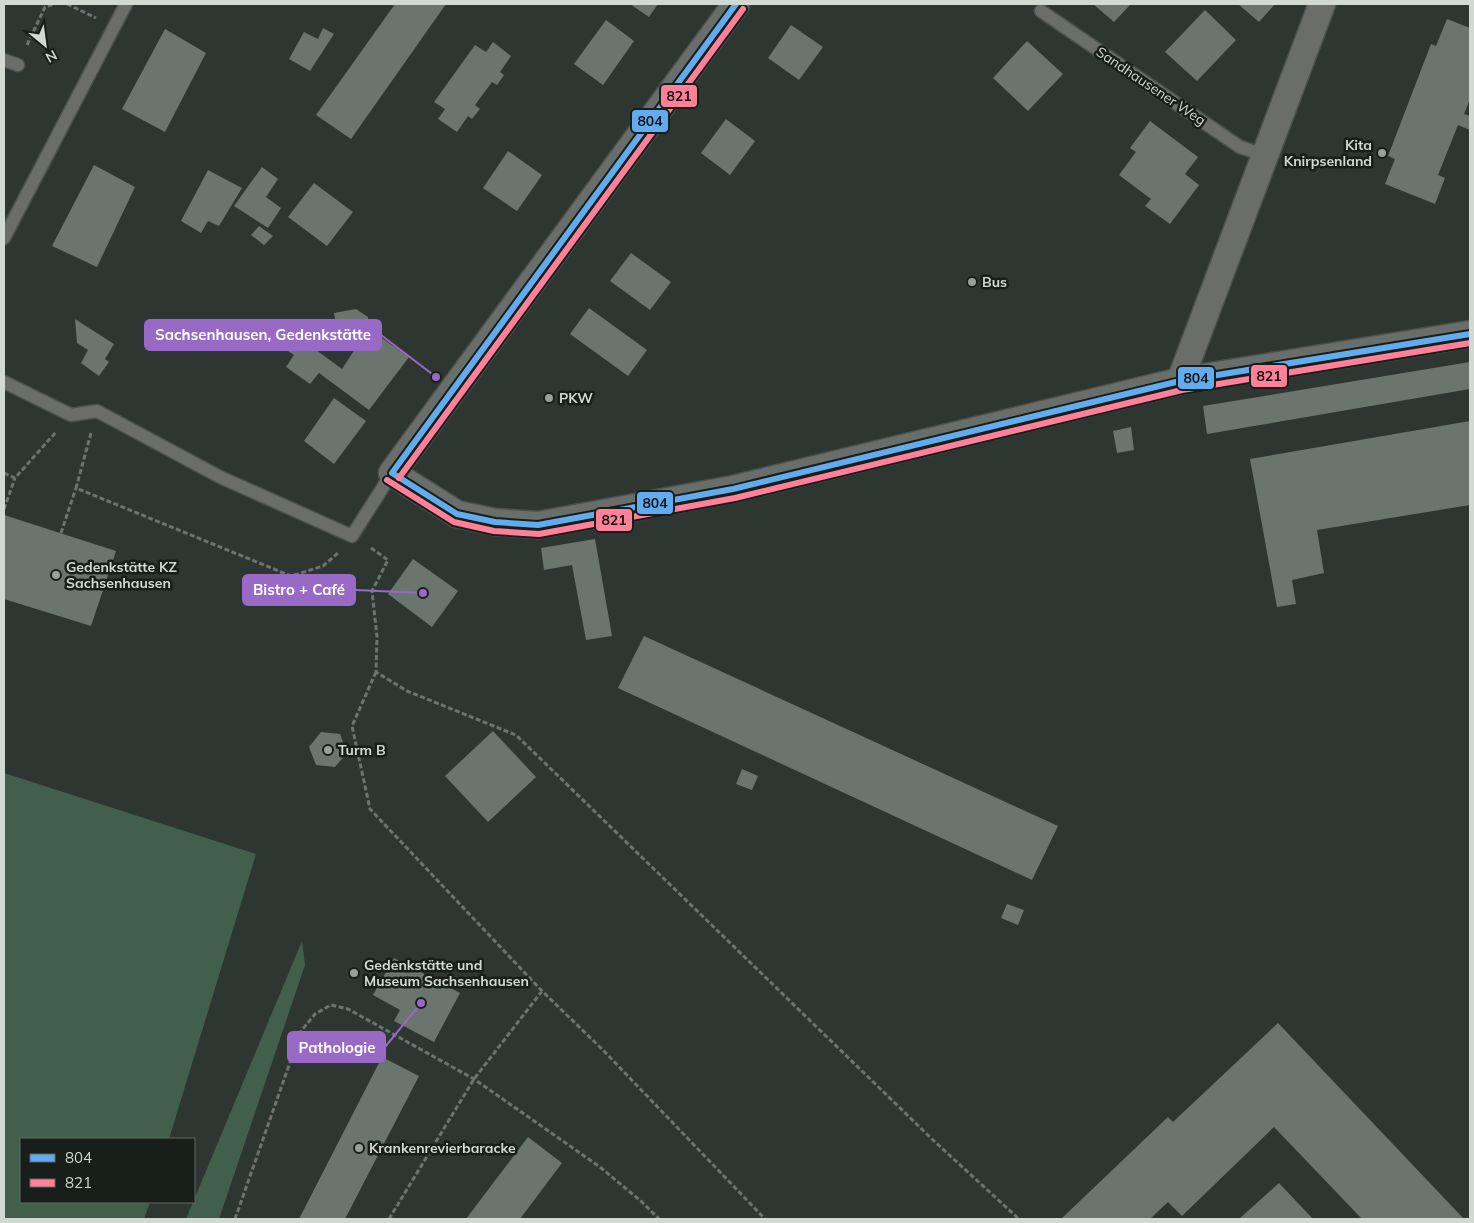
<svg xmlns="http://www.w3.org/2000/svg" width="1474" height="1223" viewBox="0 0 1474 1223" font-family="Mulish,sans-serif">
	<style>
		.green { fill: #425f4c }
		.building { fill: #6a756e }
		.lines { fill: none; stroke-linecap: round; stroke-linejoin: round }
		.lane-casing { stroke: #4b524e; stroke-width: 15 }
		.street-casing { stroke: #4b524e; stroke-width: 29 }
		.path { stroke: #6e7370; stroke-width: 3; stroke-dasharray: 5 2.5; stroke-linecap: butt }
		.lane { stroke: #696e6b; stroke-width: 12 }
		.street { stroke: #696e6b; stroke-width: 26 }
		.bus-1-casing { stroke: #181e1a; stroke-width: 10 }
		.bus-2-casing { stroke: #181e1a; stroke-width: 10 }
		.bus-1 { stroke: #60acee; stroke-width: 6 }
		.bus-2 { stroke: #ff8098; stroke-width: 6 }
		.poi-dot { fill: #98a09a; stroke: #181e1a; stroke-width: 2 }
		.labels { text-anchor: middle; dominant-baseline: central; stroke-width: 5; stroke-linejoin: round; paint-order: stroke }
		.street-label { font-size: 14px; fill: #d1d9d3; stroke: #181e1a }
		.poi-label { font-size: 14px; font-weight: bold; fill: #d1d9d3; stroke: #181e1a; text-anchor: start }
		.leader { fill: none; stroke: #9969c6; stroke-width: 2 }
		.callout-dot { fill: #9969c6; stroke: #181e1a; stroke-width: 2 }
		.callout { fill: #9969c6; stroke: #9969c6; stroke-width: 2 }
		.callout-label { font-size: 15px; text-anchor: middle; font-weight: bold; fill: #fff }
		.line-badge { stroke: #181e1a; stroke-width: 2 }
		.pale-badge-label { font-size: 14px; text-anchor: middle; font-weight: bold; fill: #111 }
	</style>
	<rect width="100%" height="100%" fill="#2e3631"/>
	<!-- green -->
	<path class="green" d="M4,773l252,81 -87,285h-148v63h129l-6,17h-140z
		M302,941l3,24 -86,254h-33z"/>
	<!-- building -->
	<path class="building" d="M395,4h51l-95,135 -35,-24z
		M630,4h28l-9,13z
		M1093,4h38l-17,18z
		M1238,4h37l-16,18z
		M1205,10l31,30 -39,41 -32,-29z
		M1447,19l23,9v71l-6,15 6,2v14l-12,-5 -20,50 7,3 -10,26 -50,-20 10,-25 -7,-3 43,-112 5,2z
		M606,20l28,21 -31,44 -29,-21z
		M791,25l32,22 -24,33 -31,-22z
		M323,28l11,6 -24,37 -21,-12 15,-27 14,7z
		M165,29l41,24 -41,79 -43,-23z
		M1027,41l36,33 -35,37 -35,-33z
		M493,42l18,14 -11,16 4,3 -7,10 -5,-3 -17,23 5,4 -8,10 -4,-3 -11,16 -19,-13 7,-10 -11,-7 41,-57 11,7z
		M726,119l29,22 -25,34 -29,-22z
		M1150,121l48,36 -13,17 14,11 -29,39 -25,-18 6,-7 -32,-24 17,-23 -6,-4z
		M508,151l34,24 -25,36 -34,-23z
		M94,165l41,22 -38,80 -45,-21z
		M262,167l16,12 -12,18 15,11 -13,20 -34,-22z
		M208,170l34,18 -23,38 -11,-5 -7,12 -20,-12z
		M314,183l39,29 -26,34 -39,-29z
		M259,226l14,10 -9,9 -13,-10z
		M631,253l40,29 -21,28 -40,-29z
		M589,308l58,42 -19,26 -58,-42z
		M356,309l12,8 1,12 40,28 -40,53 -50,-37 -9,11 -24,-17 8,-12 -30,-20 11,-15 67,49 19,-29 -12,3 -11,-7 -4,-23z
		M75,319l39,25 -9,15 4,3 -10,14 -18,-13 7,-13 -11,-7z
		M1470,362v27l-263,45 -4,-28z
		M334,398l32,23 -32,43 -30,-23z
		M1470,421v84l-153,25 7,43 -32,7 4,24 -19,3 -27,-148z
		M1131,427l3,23 -17,3 -4,-22z
		M4,515l112,36 -25,75 -87,-27z
		M595,539l17,97 -26,4 -14,-75 -28,5 -3,-22z
		M413,559l45,32 -26,36 -44,-33z
		M644,636l414,190 -26,54 -414,-192z
		M493,731l43,46 -48,45 -43,-46z
		M321,732l19,2 7,19 -12,14 -19,-2 -7,-18z
		M742,769l16,7 -6,14 -16,-6z
		M1007,904l17,6 -6,15 -17,-7z
		M394,958l66,35 -26,49 -40,-21 6,-11 -27,-15z
		M1278,1023l186,196h-102l-88,-92 -92,89 -14,-14 -18,17h-89l107,-102 5,5z
		M382,1057l37,19 -74,143h-46z
		M528,1137l34,26 -42,56h-54z
		M1279,1183l34,36h-74z"/>
	<g class="lines">
		<!-- lane casing -->
		<g class="lane-casing">
			<path id="lane" d="M1041,11l199,136 25,8
				M4,60l14,5
				M4,238l122,-234
				M4,382l67,33 26,-4 123,66 132,59 40,-63"/>
		</g>
		<!-- street casing -->
		<g class="street-casing">
			<path id="street" d="M736,4l-344,469 65,41 38,8 43,3 195,-36 447,-108 290,-47
				M1180,381l142,-377"/>
		</g>
		<!-- path -->
		<path class="path" d="M67,4l29,14
			M27,45l18,-38 9,-3
			M91,433l-15,55 215,88 32,-10 15,-13
			M4,473l11,5 41,-46
			M4,509l11,-31
			M61,533l15,-45
			M371,548l17,12 -16,31 5,46 -1,35 31,19 109,44 417,405 86,79
			M376,672l-24,54 18,83 172,182 60,58 163,170
			M235,1219l66,-188 14,-17 16,-9 17,4 126,70 126,88 42,35 17,17
			M389,1219l85,-140 68,-88"/>
		<!-- lane -->
		<use href="#lane" class="lane"/>
		<!-- street -->
		<use href="#street" class="street"/>
		<!-- bus-1 casing -->
		<g class="bus-1-casing">
			<path id="bus-1" d="M392,473l65,41 38,8 43,3 195,-36 447,-108 290,-47
				M392,473l344,-469"/>
		</g>
		<!-- bus-2 casing -->
		<g class="bus-2-casing">
			<path id="bus-2" d="M399,478l344,-469
				M387,480l67,42 40,9 45,3 196,-36 447,-108 288,-47"/>
		</g>
		<!-- bus-1 -->
		<use href="#bus-1" class="bus-1"/>
		<!-- bus-2 -->
		<use href="#bus-2" class="bus-2"/>
	</g>
	<!-- markers -->
	<g class="poi-dot">
		<circle cx="1382" cy="153" r="5"/>
		<circle cx="972" cy="282" r="5"/>
		<circle cx="549" cy="398" r="5"/>
		<circle cx="56" cy="575" r="5"/>
		<circle cx="328" cy="750" r="5"/>
		<circle cx="354" cy="973" r="5"/>
		<circle cx="359" cy="1148" r="5"/>
	</g>
	<g class="labels">
		<!-- street labels -->
		<g class="street-label">
			<text transform="translate(1151 86) rotate(34)">Sandhausener Weg</text>
		</g>
		<!-- poi labels -->
		<g class="poi-label">
			<text x="1372" y="145" text-anchor="end">Kita<tspan x="1372" dy="16">Knirpsenland</tspan></text>
			<text x="982" y="282">Bus</text>
			<text x="559" y="398">PKW</text>
			<text x="66" y="567">Gedenkstätte KZ<tspan x="66" dy="16">Sachsenhausen</tspan></text>
			<text x="338" y="750">Turm B</text>
			<text x="364" y="965">Gedenkstätte und<tspan x="364" dy="16">Museum Sachsenhausen</tspan></text>
			<text x="369" y="1148">Krankenrevierbaracke</text>
		</g>
	</g>
	<!-- callouts -->
	<path class="leader" d="M436 377L381 335M423 593L355 590M421 1003L385 1047"/>
	<g class="callout-dot">
		<circle cx="436" cy="377" r="5"/>
		<circle cx="423" cy="593" r="5"/>
		<circle cx="421" cy="1003" r="5"/>
	</g>
	<g class="callout">
		<rect x="145" y="320" width="236" height="30" rx="5"/>
		<rect x="243" y="575" width="112" height="30" rx="5"/>
		<rect x="288" y="1032" width="97" height="30" rx="5"/>
	</g>
	<g class="callout-label">
		<text x="263" y="340">Sachsenhausen, Gedenkstätte</text>
		<text x="299" y="595">Bistro + Café</text>
		<text x="337" y="1053">Pathologie</text>
	</g>
	<g class="line-badge">
		<rect x="660" y="84" width="38" height="24" rx="5" fill="#ff8098"/>
		<rect x="631" y="109" width="38" height="24" rx="5" fill="#60acee"/>
		<rect x="1250" y="364" width="38" height="24" rx="5" fill="#ff8098"/>
		<rect x="1177" y="366" width="38" height="24" rx="5" fill="#60acee"/>
		<rect x="636" y="491" width="38" height="24" rx="5" fill="#60acee"/>
		<rect x="595" y="508" width="38" height="24" rx="5" fill="#ff8098"/>
	</g>
	<g class="pale-badge-label">
		<text x="679" y="101">821</text>
		<text x="650" y="126">804</text>
		<text x="1269" y="381">821</text>
		<text x="1196" y="383">804</text>
		<text x="655" y="508">804</text>
		<text x="614" y="525">821</text>
	</g>
	<!-- border -->
	<rect width="1474" height="1223" fill="none" stroke="#d1d9d3" stroke-width="10"/>
	<!-- legend -->
	<rect x="20" y="1138" width="175" height="65" fill="#181e1a" stroke="#626964"/>
	<rect x="30" y="1154" width="25" height="8" fill="#60acee" stroke="#626964"/>
	<text x="65" y="1163" font-size="15" fill="#d1d9d3">804</text>
	<rect x="30" y="1179" width="25" height="8" fill="#ff8098" stroke="#626964"/>
	<text x="65" y="1188" font-size="15" fill="#d1d9d3">821</text>
	<!-- north arrow -->
	<g transform="translate(45 45) rotate(151)" stroke="#181e1a" stroke-width="4" paint-order="stroke">
	<path d="M0-4L9 19L0 12L-9 19Z" fill="#d1d9d3"/>
	<text y="-8" font-size="14" font-weight="bold" text-anchor="middle" fill="#d1d9d3">N</text>
	</g>
</svg>
